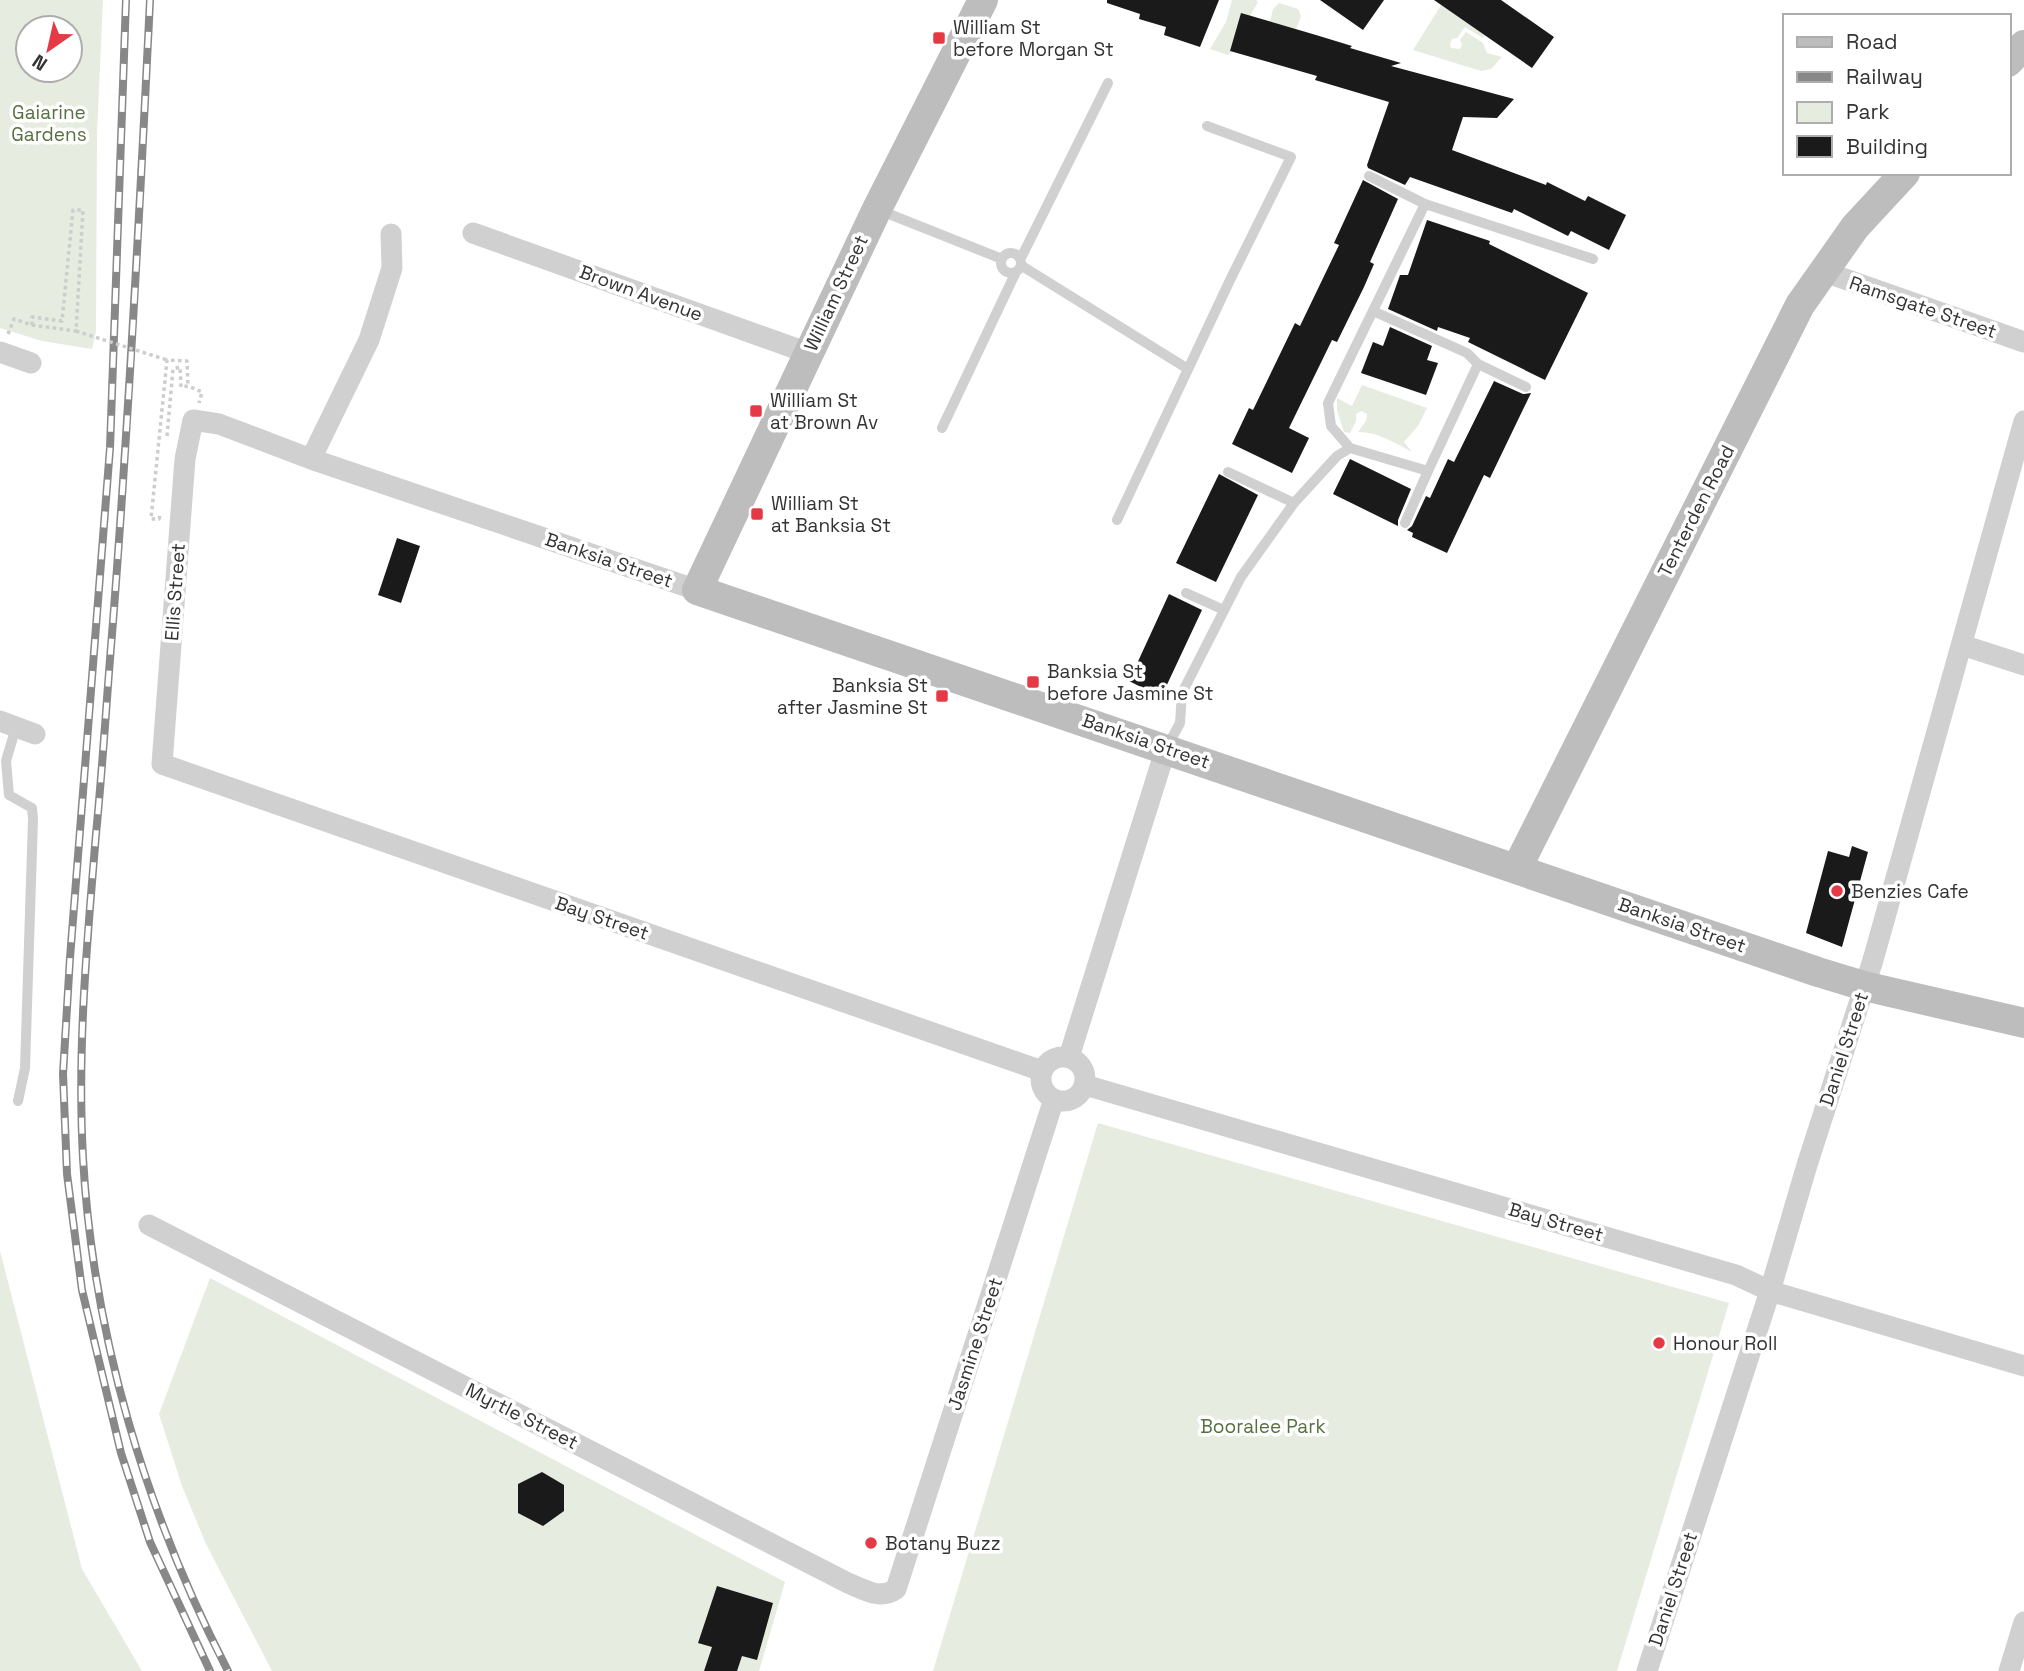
<svg xmlns="http://www.w3.org/2000/svg" width="2024" height="1671" viewBox="0 0 2024 1671" font-family="'Space Grotesk',sans-serif">
	<style>
		.green { fill: #e6ecdf; fill-rule: evenodd }
		.building { fill: #1a1a1a }
		.lines { fill: none; stroke-linecap: round; stroke-linejoin: round }
		.path { stroke: #cdcdcd; stroke-width: 3.5; stroke-dasharray: 3.5 3.5; stroke-linecap: butt }
		.lane { stroke: #d0d0d0; stroke-width: 10 }
		.street { stroke: #d0d0d0; stroke-width: 21 }
		.secondary { stroke: #bdbdbd; stroke-width: 30 }
		.rail-casing { stroke: #888; stroke-width: 8 }
		.rail { stroke: #fff; stroke-width: 5; stroke-dasharray: 16; stroke-linecap: butt }
		.path-bridge { stroke: #cdcdcd; stroke-width: 3.5; stroke-dasharray: 3.5 3.5; stroke-linecap: butt }
		.poi-dot { fill: #e63946; stroke: #fff; stroke-width: 2.5 }
		.labels { text-anchor: middle; dominant-baseline: central; stroke-width: 7; stroke-linejoin: round; paint-order: stroke }
		.poi-label { font-size: 19px; fill: #333; stroke: #fff; text-anchor: start }
		.park-label { font-size: 19px; fill: #56703f; stroke: #fff }
		.street-label { font-size: 19px; fill: #333; stroke: #fff }
	</style>
	<rect width="100%" height="100%" fill="#fff"/>
	<!-- green -->
	<path class="green" d="M0,0h103l-6,133 -1,198 -4,18 -50,-8 -42,-13zM28,28h42v42h-42z
		M1232,0h24l2,2 -30,53 -18,-6 16,-27z
		M1279,3l19,6 3,7 -5,13 -26,-7 3,-13z
		M1441,5l45,30 -3,3 -18,-11 -8,11 -5,1 -2,5 1,4 9,1 2,-4 -2,-5 6,-8 17,11 4,10 15,4 -11,12 -10,2 -68,-21z
		M1362,385l65,23 -9,18 -14,16 8,10c-17,-9 -34,-20 -54,-20l8,-11 1,-7 -6,-3 -5,3v7l-6,12 -6,-1 -7,-22v-12l15,8z
		M1098,1123l631,180 -112,368h-684z
		M0,1251l82,318 60,102h-142z
		M210,1278l575,304 -26,89h-487l-66,-127 -24,-58 -23,-72z"/>
	<!-- building -->
	<path class="building" d="M1107,0h112l-19,47 -36,-12 2,-8 -27,-8 1,-5 -33,-11z
		M1320,0h64l-21,30z
		M1434,0h67l53,37 -22,31z
		M1241,13l75,22 36,11 -2,2 51,15 -10,3 123,33 -17,19 -34,-1 -11,33 94,35 1,-3 38,19 3,-5 38,19 -17,35 -38,-19 -3,5 -54,-27 -2,4 -102,-36 -5,8 -37,-17 -1,-3 22,-63 -74,-22 2,-4 -87,-25z
		M1363,180l35,19 -28,63 4,2 -10,23 -27,55 -5,-2 -43,88 20,10 -17,35 -60,-29 17,-36 4,2 42,-87 5,3 39,-81 -5,-2z
		M1427,220l63,21 -1,3 99,49 -43,87 -77,-38 2,-4 -32,-11 -1,4 -49,-22 12,-34h8z
		M1390,327l42,19 -5,14 11,3 -12,32 -65,-22 12,-31 10,4z
		M1494,381l29,13 8,-1 -41,85 -6,-3 -37,78 -35,-16 1,-4 -6,-3 5,-4 14,-30 4,2 18,-39 6,3z
		M1350,459l61,30 -13,31v6l-65,-32z
		M1219,474l39,21 -42,87 -40,-19z
		M397,538l23,8 -19,57 -23,-8z
		M1169,594l33,16 -38,81 -7,4 -28,-14z
		M1852,846l16,6 -26,95 -36,-14 22,-82 21,6z
		M542,1472l22,13v26l-21,15 -25,-13v-29z
		M717,1586l56,17 -16,57 -15,-4 -5,15h-33l8,-24 -14,-4z"/>
	<g class="lines">
		<!-- path -->
		<path class="path" d="M8,334l6,-15 18,6 44,6 7,-121h-10l-11,111 -30,-4v8
			M167,436l6,-67 7,-2 1,20 7,-1 14,6 -3,11
			M160,516l-1,3h-8l16,-159 20,1 1,25"/>
		<!-- lane -->
		<path class="lane" d="M1369,176l56,28 168,55
			M1425,204l-97,199 3,23 19,22 78,23 50,-107
			M879,210l123,49
			M1001 263a10 10 0 1 1 20 0a10 10 0 1 1-20 0Z
			M1021,258l87,-175
			M1022,266l166,103
			M1373,311l94,42 11,11 48,23
			M942,428l73,-154
			M1228,472l66,31
			M1117,520l114,-242 60,-121 -84,-31
			M1405,523l23,-52
			M1186,593l38,17
			M16,727l-10,34 3,34 23,13 1,11 -8,249 -7,33
			M1167,747l13,-24 2,-30 59,-116 53,-74 43,-47 13,-8"/>
		<!-- street -->
		<path class="street" d="M473,233l335,120
			M1822,271l202,71
			M0,352l31,11
			M311,459l58,-119 23,-72 -1,-34
			M697,590l-386,-131 -92,-35 -26,-4 -8,39 -23,305 880,307
			M1962,645l62,20
			M0,721l35,13
			M1041 1079a22 22 0 1 1 44 0a22 22 0 1 1-44 0Z
			M1069,1057l97,-309
			M1085,1085l651,190 34,16 254,75
			M149,1225l699,358c17,7 32,17 48,6l158,-490
			M1647,1671l123,-380 37,-126 66,-205 151,-539
			M2009,1671l15,-49"/>
		<!-- secondary -->
		<path class="secondary" d="M983,0l-106,209 -180,381 1121,382 46,14 160,37
			M2008,62l16,-17
			M1517,868l283,-563 55,-78 50,-54"/>
		<!-- rail casing -->
		<g class="rail-casing">
			<path id="rail" d="M126,0l-16,448 -40,510 -7,116 4,100 15,116 39,163 29,89 60,129
				M150,0c-10,207 -21,414 -37,622 -6,70 -10,141 -17,212 -9,109 -19,214 -13,324 10,178 63,355 145,513"/>
		</g>
		<!-- rail -->
		<use href="#rail" class="rail"/>
		<!-- path-bridge -->
		<path class="path-bridge" d="M76,331l91,29"/>
	</g>
	<!-- markers -->
	<g class="poi-dot">
		<rect x="932" y="31" width="14" height="14" rx="3.5"/>
		<rect x="749" y="404" width="14" height="14" rx="3.5"/>
		<rect x="750" y="507" width="14" height="14" rx="3.5"/>
		<rect x="1026" y="675" width="14" height="14" rx="3.5"/>
		<rect x="935" y="689" width="14" height="14" rx="3.5"/>
		<circle cx="1837" cy="891" r="7"/>
		<circle cx="1659" cy="1343" r="7"/>
		<circle cx="871" cy="1543" r="7"/>
	</g>
	<g class="labels">
		<!-- poi labels -->
		<g class="poi-label">
			<text x="953" y="27">William St<tspan x="953" dy="22">before Morgan St</tspan></text>
			<text x="770" y="400">William St<tspan x="770" dy="22">at Brown Av</tspan></text>
			<text x="771" y="503">William St<tspan x="771" dy="22">at Banksia St</tspan></text>
			<text x="1047" y="671">Banksia St<tspan x="1047" dy="22">before Jasmine St</tspan></text>
			<text x="928" y="685" text-anchor="end">Banksia St<tspan x="928" dy="22">after Jasmine St</tspan></text>
			<text x="1851" y="891">Benzies Cafe</text>
			<text x="1673" y="1343">Honour Roll</text>
			<text x="885" y="1543">Botany Buzz</text>
		</g>
		<!-- park labels -->
		<g class="park-label">
			<text x="49" y="112">Gaiarine<tspan x="49" dy="22">Gardens</tspan></text>
			<text x="1263" y="1426">Booralee Park</text>
		</g>
		<!-- street labels -->
		<g class="street-label">
			<text transform="translate(641 293) rotate(20)">Brown Avenue</text>
			<text transform="translate(836 293) rotate(-65)">William Street</text>
			<text transform="translate(1923 307) rotate(19)">Ramsgate Street</text>
			<text transform="translate(1696 511) rotate(-63)">Tenterden Road</text>
			<text transform="translate(609 560) rotate(19)">Banksia Street</text>
			<text transform="translate(175 592) rotate(-86)">Ellis Street</text>
			<text transform="translate(1146 741) rotate(19)">Banksia Street</text>
			<text transform="translate(602 918) rotate(19)">Bay Street</text>
			<text transform="translate(1682 925) rotate(19)">Banksia Street</text>
			<text transform="translate(1844 1049) rotate(-72)">Daniel Street</text>
			<text transform="translate(1556 1222) rotate(16)">Bay Street</text>
			<text transform="translate(975 1344) rotate(-72)">Jasmine Street</text>
			<text transform="translate(522 1416) rotate(27)">Myrtle Street</text>
			<text transform="translate(1673 1589) rotate(-72)">Daniel Street</text>
		</g>
	</g>
	<!-- legend -->
	<rect x="1783" y="14" width="228" height="161" fill="#ffffff" stroke="#adadad" stroke-width="2"/>
	<rect x="1797" y="37" width="35" height="10" fill="#bdbdbd" stroke="#adadad" stroke-width="2"/>
	<text x="1846" y="49" font-size="21" fill="#333333">Road</text>
	<rect x="1797" y="72" width="35" height="10" fill="#888888" stroke="#adadad" stroke-width="2"/>
	<text x="1846" y="84" font-size="21" fill="#333333">Railway</text>
	<rect x="1797" y="102" width="35" height="21" fill="#e6ecdf" stroke="#adadad" stroke-width="2"/>
	<text x="1846" y="119" font-size="21" fill="#333333">Park</text>
	<rect x="1797" y="136" width="35" height="21" fill="#1a1a1a" stroke="#adadad" stroke-width="2"/>
	<text x="1846" y="154" font-size="21" fill="#333333">Building</text>
	<!-- north arrow -->
	<g transform="translate(49 49) rotate(214)"><circle r="33" fill="#ffffff" stroke="#adadad" stroke-width="2"/>
	<path d="M0-5L12 26L0 18L-12 26Z" fill="#e63946"/>
	<text y="-10" font-size="19" font-weight="bold" text-anchor="middle" fill="#333333">N</text>
	</g>
</svg>
